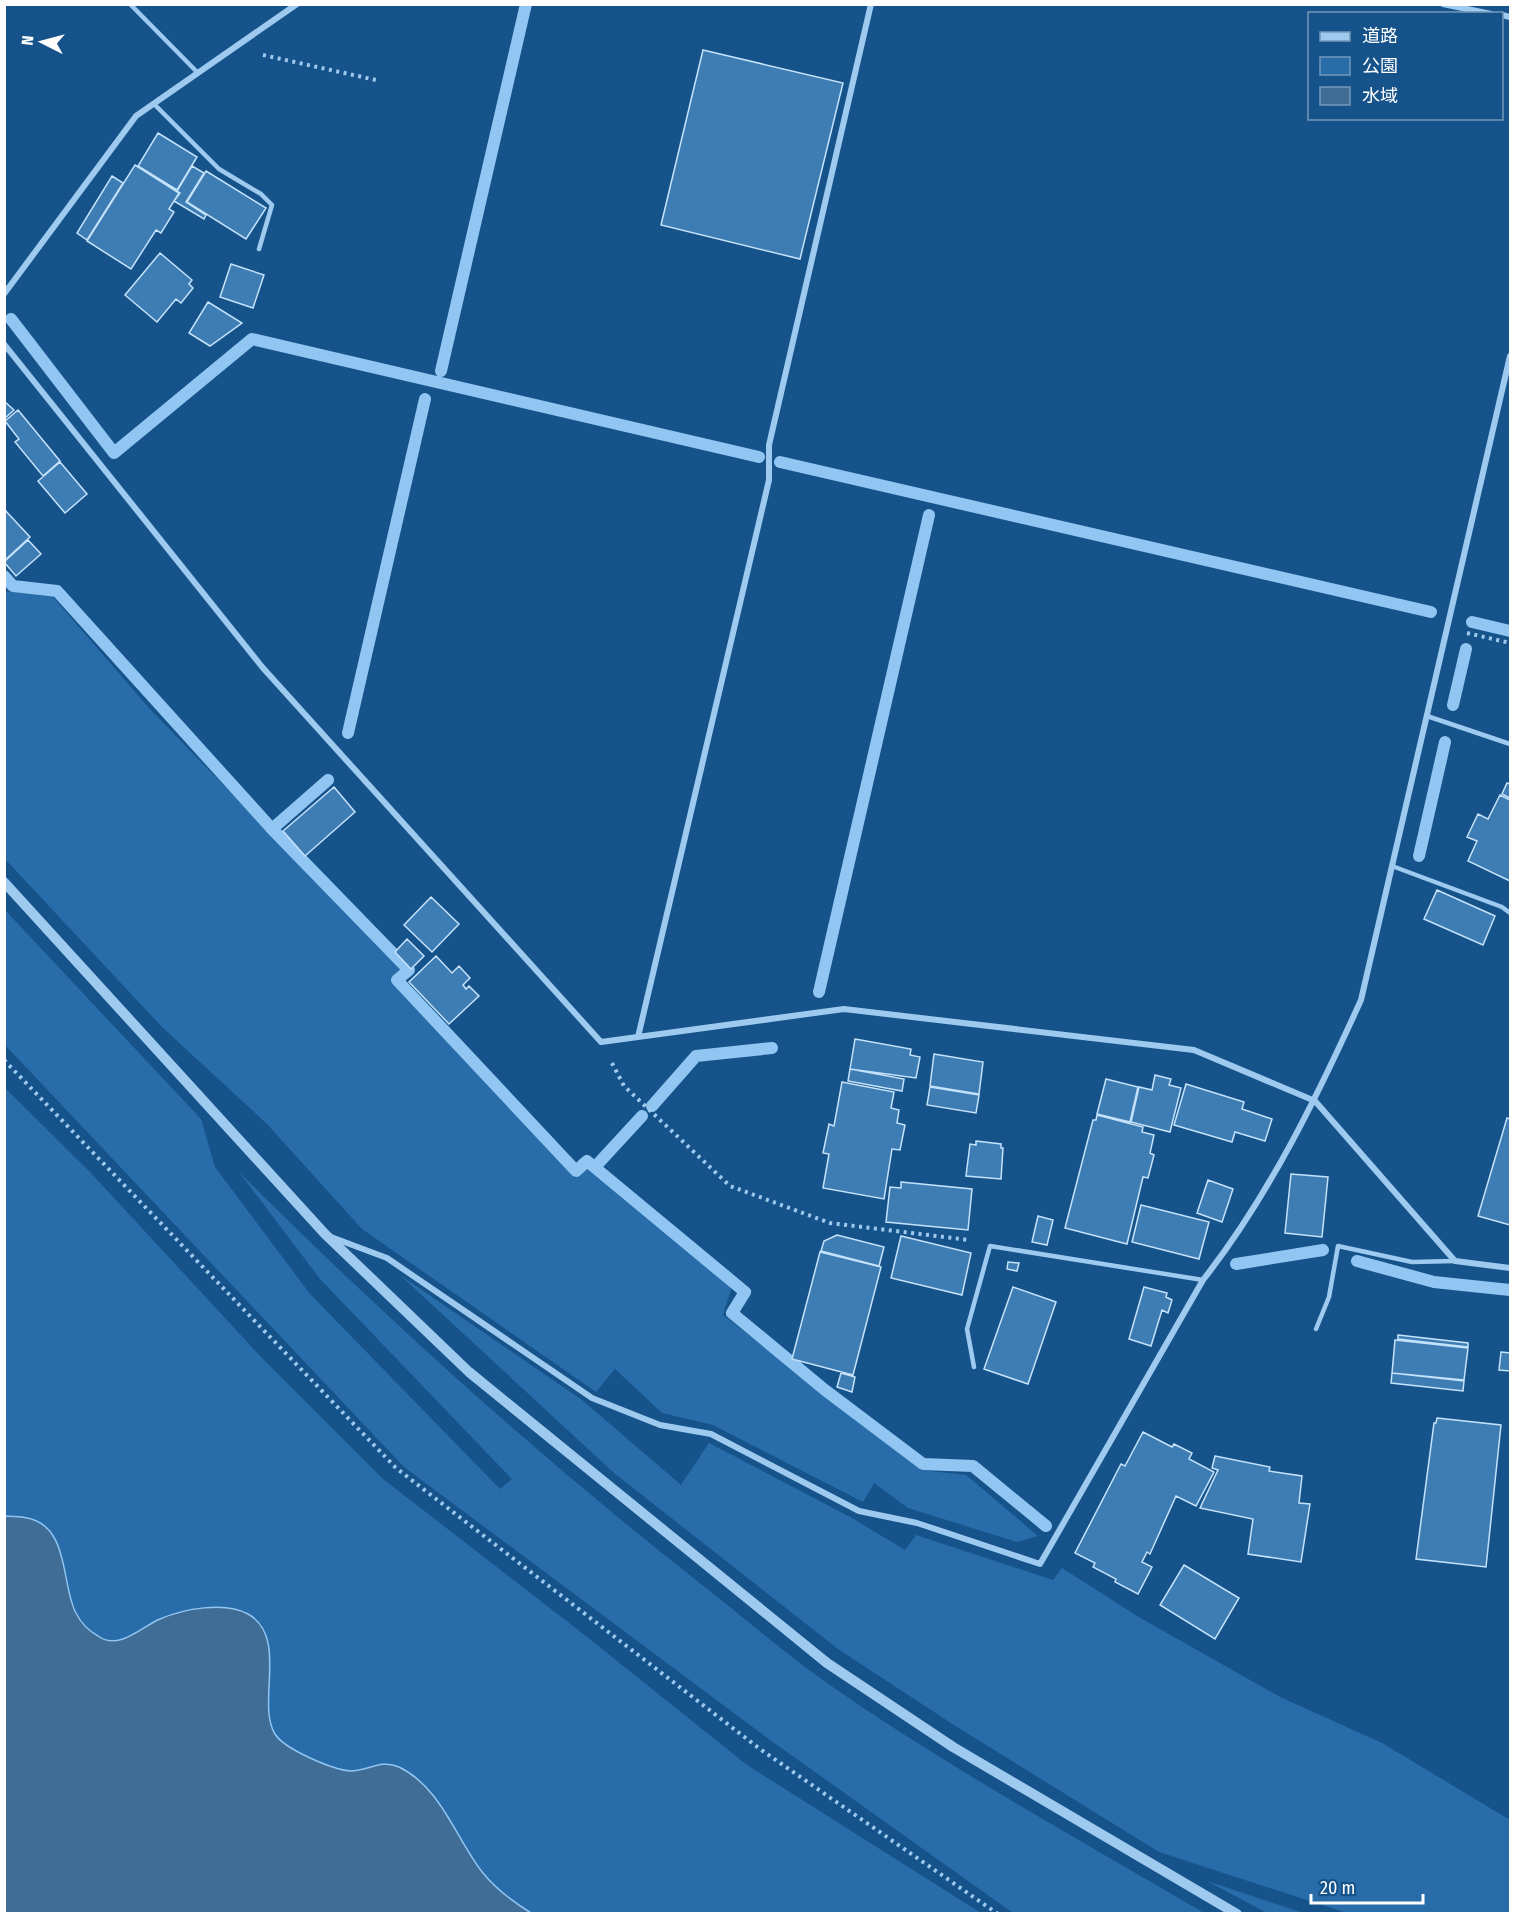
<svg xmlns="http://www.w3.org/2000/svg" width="1515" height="1918" viewBox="0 0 1515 1918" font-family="'Fira Sans Condensed','Noto Sans JP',sans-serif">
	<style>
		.green { fill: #286daa }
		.water { fill: #406d95; stroke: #91c6f2; stroke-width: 1.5 }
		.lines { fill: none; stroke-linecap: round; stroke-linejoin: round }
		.stream { stroke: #91c6f2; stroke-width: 12 }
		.building { fill: #3e7db4; stroke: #c5e2fb; stroke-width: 1.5 }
		.path { stroke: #9fcaef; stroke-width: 4; stroke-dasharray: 3 4.5; stroke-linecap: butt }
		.service { stroke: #9fcaef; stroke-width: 4.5 }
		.minor { stroke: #9fcaef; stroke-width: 6 }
		.tertiary { stroke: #9fcaef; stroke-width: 10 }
	</style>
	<rect width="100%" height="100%" fill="#16538b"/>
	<!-- green -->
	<path class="green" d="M5,591l48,6 96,111 253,262 -11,12 184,196 13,-10 144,118 -9,29 198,155 45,5 72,61 -21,6 -109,-34 -34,-25 -11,19 -150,-77 -51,-12 -47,-44 -19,23 -234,-163 -95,-105 -105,-97 -157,-168z
		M5,910l196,209 14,48 95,127 190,195 12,-10 -192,-200 -81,-107c146,146 299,284 462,412 42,33 82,68 126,99 120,84 250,155 377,230h-191l-243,-173 -366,-273 -399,-422z
		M4,1087l86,85 172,186 121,121 199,154 165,132 234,148h-450c-16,-11 -37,-25 -49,-41 -26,-35 -41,-81 -81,-103 -18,-10 -31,0 -48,2 -15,1 -62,-19 -72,-29 -18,-18 -11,-57 -11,-80l-111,-43c-20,13 -43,31 -66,14 -34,-27 -17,-78 -49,-107 -12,-10 -25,-9 -39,-10z
		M400,1275l182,125 99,85 28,-42 143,75 53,32 11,-15 137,45 9,-12 75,48 143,81 102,46 128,77v93h-163l-188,-61 -202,-125 -119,-78 -224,-176z
		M1207,1881l96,32h-36z"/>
	<!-- water -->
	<path class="water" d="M5,1516c7,1 15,0 22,2 43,8 34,67 49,95 5,10 13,18 22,23 21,15 43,-9 62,-17 23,-10 65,-18 88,-5 41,23 8,90 27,120 9,15 58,36 76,37 17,0 30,-12 48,-4 42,20 57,72 84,106 12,15 32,30 48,40h-526z"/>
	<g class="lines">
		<!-- stream -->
		<path class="stream" d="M11,319l103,134 138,-114 507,118
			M441,371l85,-367
			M780,462l651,150
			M4,576l9,10 44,5 215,238 137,141 -12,10 179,191 11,-10 158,131 -13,21 93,77 98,74 50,2 73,60
			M1472,622l38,9
			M1453,705l13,-56
			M348,733l77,-334
			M272,829l56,-49
			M1419,856l26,-114
			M819,992l110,-477
			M652,1106l44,-50 76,-8
			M595,1167l47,-51
			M1357,1261l77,21 76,8
			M1236,1264l87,-14"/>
	</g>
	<!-- building -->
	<path class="building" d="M703,50l140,33 -43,176 -139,-34z
		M158,133l39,24 -20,33 -39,-24z
		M135,165l44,28 -10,16 5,3 -13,21 -5,-3 -25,39 -44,-28z
		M192,166l12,7 -18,29 20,13 -2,4 -30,-18 6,-8 -3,-2z
		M206,171l60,37 -20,31 -59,-37z
		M112,176l11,7 -36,57 -10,-7z
		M160,253l32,27 -3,4 4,4 -12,15 -5,-4 -19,23 -32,-27z
		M231,264l33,11 -11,33 -33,-11z
		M208,302l34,21 -32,23 -21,-13z
		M4,401l10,9 -10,9z
		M18,410l42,51 -17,15 -28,-34 4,-3 -14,-18z
		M60,462l27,32 -22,19 -27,-32z
		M4,509l26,28 -26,24z
		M28,540l13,14 -25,22 -12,-14z
		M1507,783l3,1v14l-8,-4z
		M334,787l21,25 -50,44 -22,-25z
		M1500,795l10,5v81l-42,-20 9,-20 -10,-4 11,-23 10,5z
		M1437,890l58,26 -12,29 -59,-26z
		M431,897l28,27 -27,28 -28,-27z
		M407,939l17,17 -13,13 -16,-17z
		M436,956l16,17 7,-7 11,12 -7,7 3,4 3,-3 10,10 -30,28 -40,-42z
		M855,1039l56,10 -1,6 10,2 -4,21 -66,-9z
		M934,1054l49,8 -4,32 -49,-8z
		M850,1069l54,10 -2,12 -54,-10z
		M1155,1075l16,4 -2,6 12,3 -11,44 -39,-10 8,-35 13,3z
		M1106,1079l32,8 -8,35 -33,-8z
		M842,1082l52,10 -3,16 8,2 -2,13 8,2 -5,25 -8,-1 -8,50 -61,-11 6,-34 -6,-1 6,-29 5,2z
		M1186,1084l58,18 -2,7 30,10 -7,22 -30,-9 -3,10 -58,-17z
		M930,1087l49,8 -3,18 -49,-8z
		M1097,1115l46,12 -1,5 12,3 -4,18 4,2 -6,23 -5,-1 -16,67 -62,-16 28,-108h3z
		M1507,1118l3,1v106l-32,-9z
		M976,1141l25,3v4h2l-2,31 -35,-3 4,-32 6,1z
		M1291,1174l37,3 -6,60 -37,-4z
		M1208,1180l25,9 -11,33 -25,-9z
		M901,1182l71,7 -4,41 -82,-8 4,-35 11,1z
		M1141,1205l68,17 -10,37 -67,-17z
		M1038,1216l15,4 -6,25 -15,-3z
		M837,1235l47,12 -5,19 -58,-15 3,-10z
		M901,1236l70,17 -9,42 -71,-17z
		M820,1252l61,15 -28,108 -61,-16z
		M1008,1262l11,1 -2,8 -10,-2z
		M1013,1287l43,15 -28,82 -44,-15z
		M1144,1287l23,6 -1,4 6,3 -4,13 -6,-3 -11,36 -22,-7z
		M1398,1335l70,8v4l-70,-8z
		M1395,1340l73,8 -4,32 -72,-7z
		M1501,1352l9,1v18l-11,-1z
		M841,1373l14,4 -3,15 -15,-5z
		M1392,1373l72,8 -1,10 -72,-8z
		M1437,1418l64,7 -15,142 -70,-8 18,-136h2z
		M1143,1432l29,15 2,-3 18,9 -3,6 25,13 -18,34 -20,-10 -26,58 -3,-2 -5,10 10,5 -14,27 -23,-12 1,-3 -23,-12 2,-4 -20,-10 46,-89 4,2z
		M1215,1456l55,11 -1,4 33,5 -3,27 11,1 -9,58 -53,-8 5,-35 -53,-11 18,-38 -6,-2z
		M1184,1565l55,33 -24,41 -55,-34z"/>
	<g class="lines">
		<!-- path -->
		<path class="path" d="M263,55l113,25
			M1467,633l43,10
			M4,1060l392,408 364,281 238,165
			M612,1063l12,23 106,100 100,37 139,17"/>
		<!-- service -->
		<path class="service" d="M130,4l68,69
			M154,104l65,65 42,25 11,11 -13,44
			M1427,716l83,28
			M1392,866l110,41 8,6
			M1316,1329l13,-32 9,-51 74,16 43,-1
			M974,1367l-7,-38 23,-83 213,34"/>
		<!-- minor -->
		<path class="minor" d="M1443,4l48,10
			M1502,15l8,2
			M4,294l132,-178 161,-112
			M4,344l259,324 338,374 243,-33 350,41 121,51 140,160 55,7
			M638,1037l131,-557v-35l102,-441
			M331,1237l56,21 205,140 68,27 51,9 148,77 58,12 123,41 163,-284c66,-84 114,-183 158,-280l149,-644"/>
		<!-- tertiary -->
		<path class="tertiary" d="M4,882l321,352 144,138 358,291 126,84 284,167"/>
	</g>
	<!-- border -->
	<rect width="1515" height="1918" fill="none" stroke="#ffffff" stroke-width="12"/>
	<!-- legend -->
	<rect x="1308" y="12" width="195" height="108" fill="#16538b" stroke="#7398b9" stroke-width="1.5"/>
	<rect x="1320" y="32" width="30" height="9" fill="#9fcaef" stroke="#7398b9" stroke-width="1.5"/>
	<text x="1362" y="42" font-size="18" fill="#ffffff">道路</text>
	<rect x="1320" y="57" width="30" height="18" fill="#286daa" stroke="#7398b9" stroke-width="1.5"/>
	<text x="1362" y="72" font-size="18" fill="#ffffff">公園</text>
	<rect x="1320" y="87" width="30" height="18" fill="#406d95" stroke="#7398b9" stroke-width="1.5"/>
	<text x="1362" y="102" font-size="18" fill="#ffffff">水域</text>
	<!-- north arrow -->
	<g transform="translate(42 42) rotate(276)" stroke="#16538b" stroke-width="4.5" paint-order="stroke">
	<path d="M0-4.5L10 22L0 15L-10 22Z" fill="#ffffff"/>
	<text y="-9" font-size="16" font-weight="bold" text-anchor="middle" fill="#ffffff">N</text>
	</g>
	<!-- scale -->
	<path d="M1311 1894v9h112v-9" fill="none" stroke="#ffffff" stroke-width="3"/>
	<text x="1320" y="1894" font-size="18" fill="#ffffff" stroke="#16538b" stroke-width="4.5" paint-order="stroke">20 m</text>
</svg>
